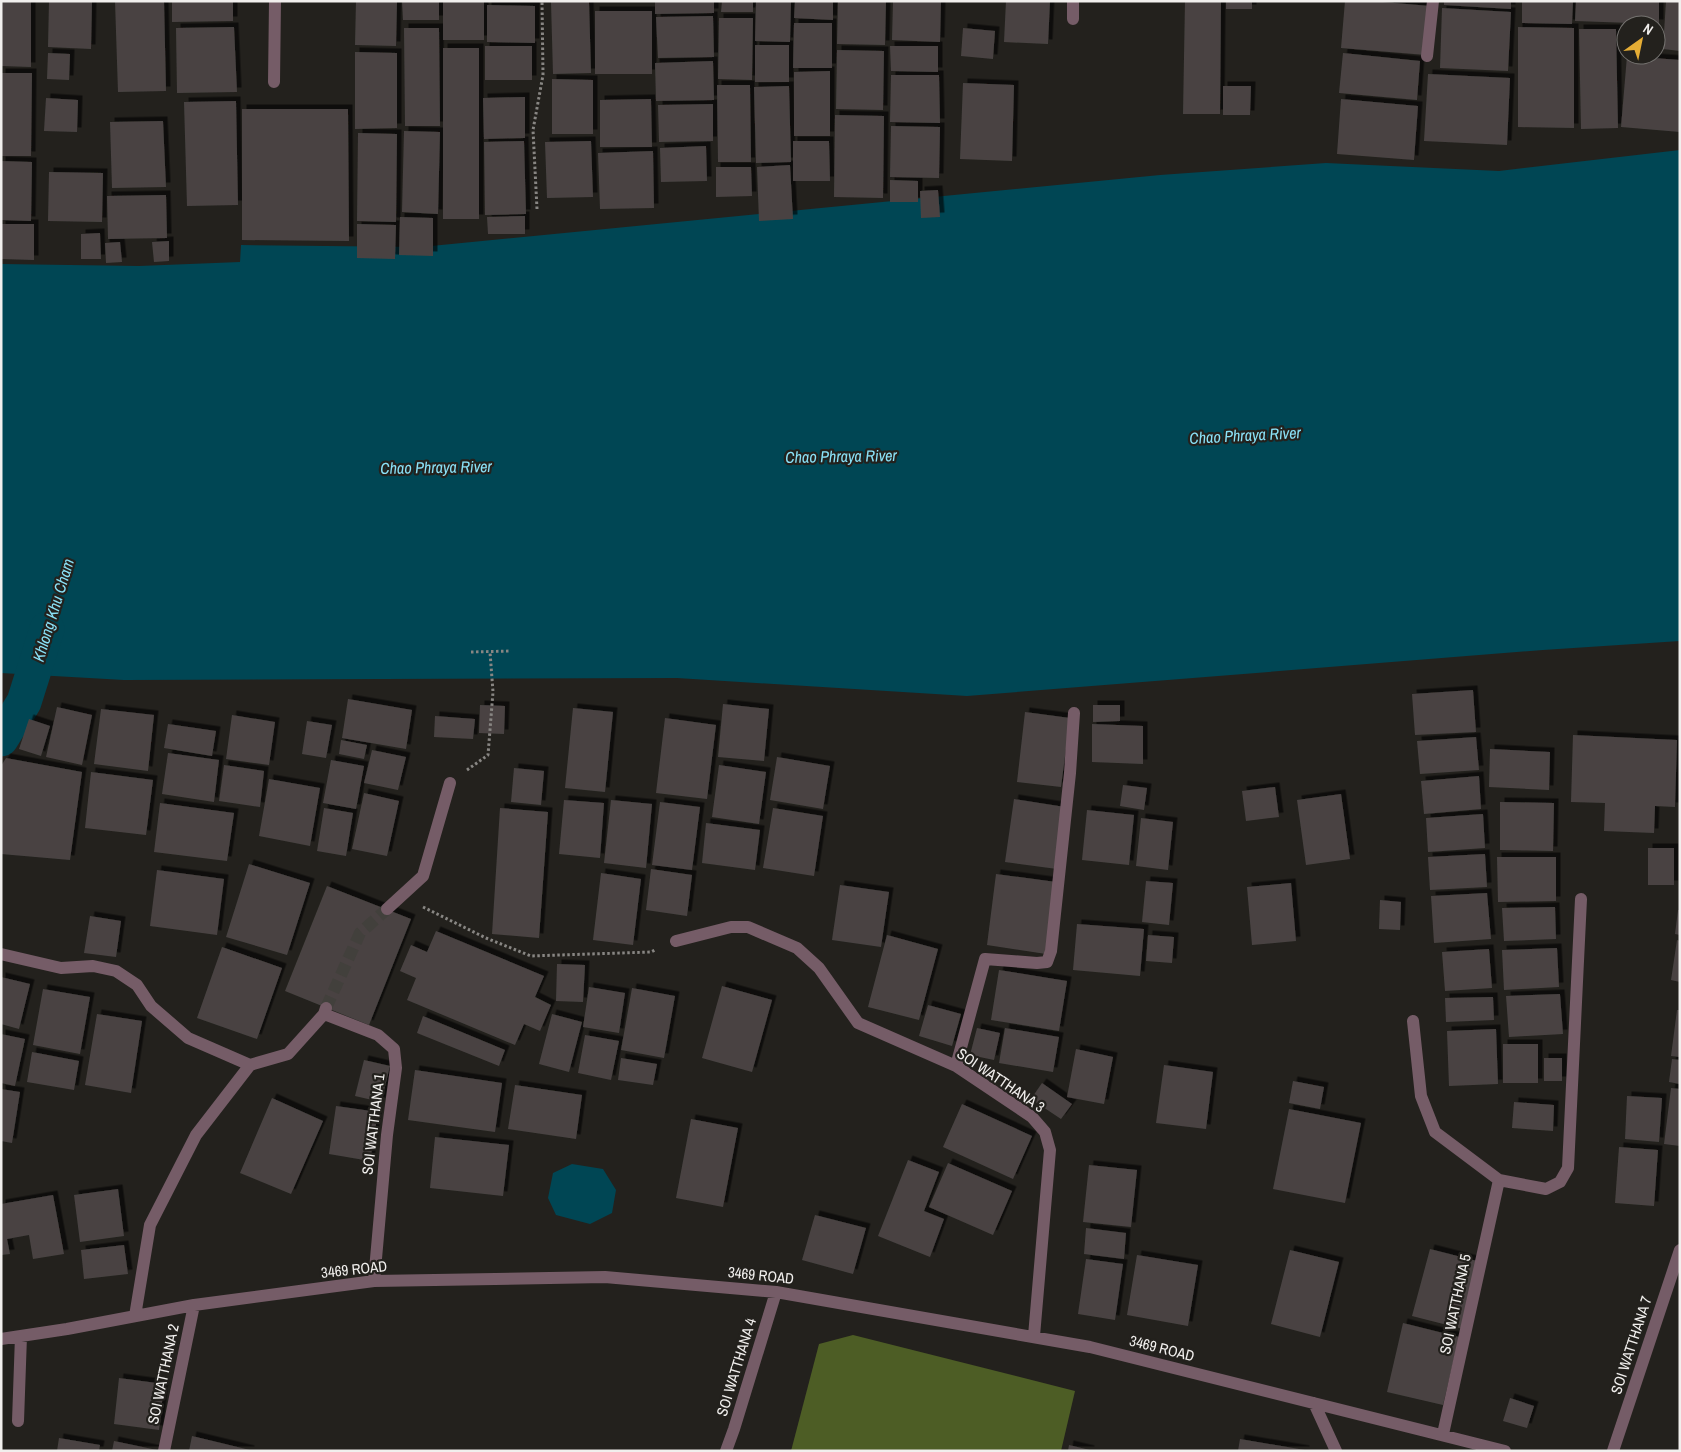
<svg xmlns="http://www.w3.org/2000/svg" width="1681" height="1452" viewBox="0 0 1681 1452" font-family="'Archivo Narrow',sans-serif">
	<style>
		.forest { fill: #4d5d25 }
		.water { fill: #004654 }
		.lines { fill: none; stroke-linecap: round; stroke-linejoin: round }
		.canal { stroke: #004654; stroke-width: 35 }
		.building { fill: #484342; filter: url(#shadow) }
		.minor-tunnel { stroke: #42403c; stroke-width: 12; stroke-dasharray: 12 6; stroke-linecap: butt }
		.path { stroke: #888683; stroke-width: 3; stroke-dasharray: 2.5 2.5; stroke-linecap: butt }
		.minor { stroke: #755c67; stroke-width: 12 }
		.labels { text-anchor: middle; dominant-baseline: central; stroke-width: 4.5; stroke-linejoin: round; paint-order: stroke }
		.street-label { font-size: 15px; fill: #f1efed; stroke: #23211d }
		.water-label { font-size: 16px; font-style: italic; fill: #8ae2f8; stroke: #23211d }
	</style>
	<defs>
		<filter id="shadow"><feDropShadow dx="4.5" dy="-4.5" stdDeviation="0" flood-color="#0009"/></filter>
	</defs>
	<rect width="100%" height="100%" fill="#23211d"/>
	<!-- forest -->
	<path class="forest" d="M853,1335l222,56 -14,60h-270l28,-107z"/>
	<!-- water -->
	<path class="water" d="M1680,150v491l-137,9 -576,46 -290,-18 -553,2 -123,-7v-409l138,2 101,-4 1,-17 180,2 739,-72 166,-12 173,8z
		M572,1164l31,5 13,21 -4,23 -22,11 -34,-9 -8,-17 5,-25z"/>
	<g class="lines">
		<!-- canal -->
		<path class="canal" d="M1,739l23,-37 23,-73"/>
	</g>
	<!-- building -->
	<path class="building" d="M1,1h30v66l-30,-1z
		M49,1h43l-1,48 -43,-2z
		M115,1h49l2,90 -48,1z
		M172,1h61v20l-61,1z
		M356,1h41l-1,45 -41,-1z
		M402,1h37v19h-36z
		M443,1h41v39h-41z
		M655,1h59v12l-59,1z
		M722,1h31v11h-32z
		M756,1h35l-1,41 -35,-1z
		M795,1h38v19l-39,-2z
		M838,1h48l-1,44 -48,-1z
		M893,1h48l-1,41 -48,-2z
		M1006,1h44l-2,43 -44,-2z
		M1185,1h36l-1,113h-37z
		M1226,1h26v8h-26z
		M1345,1h26l59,5 -4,49 -85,-7z
		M1444,1h67v8l-67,-4z
		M1522,1h51l-1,23 -50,-1z
		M1576,1h83v23l-84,-3z
		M1666,1h14v50l-17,-2z
		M551,2h38l2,71 -38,1z
		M487,5l48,1v37l-48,-1z
		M1442,8l69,4 -3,59 -68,-3z
		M595,11h57v63h-57z
		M713,16l1,41 -56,1 -2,-41z
		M719,18h34l-1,62 -34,-1z
		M794,23h38v45h-39z
		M234,27l3,65 -60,1 -1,-65z
		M1518,27l56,1v100l-56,-1z
		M404,28h35l1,98h-35z
		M963,28l32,3 -2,28 -32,-3z
		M1579,29h37l2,99 -37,1z
		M755,45h34v37h-34z
		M485,46h47v34h-47z
		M890,46h48v26l-47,-1z
		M443,48h36v171h-36z
		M837,50l47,1 -1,59 -47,-1z
		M355,52l42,1v75l-42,1z
		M48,53l22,1 -1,26 -22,-1z
		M1343,53l77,8 -3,39 -78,-7z
		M1627,56l53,4v72l-59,-5z
		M713,61l1,39 -58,1 -1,-38z
		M830,71v65h-36v-64z
		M1,73h31l-1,83h-30z
		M1428,74l82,4 -3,67 -83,-4z
		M891,75h48l1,48 -50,-1z
		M552,79l41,1v54h-41z
		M963,83l51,2 -2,76 -52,-2z
		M717,85h33l1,77h-33z
		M789,86l2,76 -35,1 -2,-76z
		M1223,86h28l-1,29h-27z
		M525,97v41l-41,1 -1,-41z
		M46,98l32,2 -1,32 -33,-1z
		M651,99l1,48h-52v-47z
		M1341,99l77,7 -4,54 -77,-6z
		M236,101l2,104 -51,1 -3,-104z
		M713,104v37l-54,1 -1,-37z
		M242,109h106l1,132 -107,-1z
		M835,115l49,1 -1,82 -49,-1z
		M163,121l3,66 -54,1 -2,-66z
		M891,126l49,1 -1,51 -49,-1z
		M404,131l36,1 -2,82 -36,-2z
		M358,133l39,1 -1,88 -39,-1z
		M524,141l2,73 -41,1 -1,-73z
		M591,141l2,56 -46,1 -2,-56z
		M793,141h36l1,40h-37z
		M706,146l1,35 -46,1 -1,-34z
		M653,151l1,57 -54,1 -2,-56z
		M1,161l31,1 -1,59 -30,-1z
		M790,165l3,54 -34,2 -2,-54z
		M716,167h35l1,29 -36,1z
		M49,172l54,1 -1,49 -54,-1z
		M890,180l28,1v21h-28z
		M938,190l2,27 -19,1 -1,-27z
		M166,195l1,43 -59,1 -1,-43z
		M525,216v18h-37l-1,-17z
		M400,217l33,1v38l-34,-1z
		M1,224h33v36l-33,-1z
		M357,224l39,1 -1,34 -38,-1z
		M100,233l1,26h-20v-25z
		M169,241v20l-15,1 -2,-20z
		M120,242l2,20 -16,1 -1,-20z
		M1473,690l3,42 -61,3 -3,-41z
		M348,699l64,11 -6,39 -64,-11z
		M723,704l46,5 -5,52 -46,-4z
		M480,705l25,1 -1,28 -25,-1z
		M1093,705h27v16l-27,1z
		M57,707l35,8 -10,50 -36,-8z
		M573,708l40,4 -8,80 -40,-4z
		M101,709l53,6 -6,56 -54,-7z
		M1025,712l45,6 -9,69 -44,-5z
		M232,715l43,7 -6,43 -43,-6z
		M435,716l40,3 -2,20 -39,-2z
		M665,718l51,7 -9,74 -51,-6z
		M29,719l21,7 -9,30 -22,-7z
		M307,721l25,4 -6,33 -24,-4z
		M168,724l48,7 -4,25 -48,-8z
		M1092,724l51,2v38l-51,-2z
		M1573,735l104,5 -2,67 -20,-1 -1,27 -50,-2 1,-28 -34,-1z
		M1476,737l3,33 -59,4 -3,-33z
		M341,740l26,5 -3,14 -25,-5z
		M1490,749l60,3 -1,38 -60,-3z
		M372,750l34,7 -8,33 -34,-7z
		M168,753l51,7 -5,42 -52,-8z
		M777,757l53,9 -7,43 -53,-9z
		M6,758l76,14 -12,88 -69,-6v-88z
		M331,760l33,6 -8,43 -33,-6z
		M224,765l40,6 -4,36 -41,-6z
		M719,765l47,7 -7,52 -47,-7z
		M514,768l30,3 -3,34 -30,-3z
		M91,772l62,8 -7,55 -61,-7z
		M1479,776l2,33 -57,5 -3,-33z
		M269,779l51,9 -10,58 -51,-10z
		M1123,785l24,3 -3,22 -24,-4z
		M1275,787l4,30 -33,4 -4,-30z
		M364,793l35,8 -12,55 -35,-7z
		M1341,794l9,65 -44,6 -9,-65z
		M1014,799l51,8 -8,62 -52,-7z
		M564,800l40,3 -4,55 -41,-4z
		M611,800l41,4 -6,64 -42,-5z
		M660,802l40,5 -8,63 -40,-5z
		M1500,802l54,1 -1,48 -53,-1z
		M160,803l74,10 -7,48 -73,-9z
		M324,808l29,5 -7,43 -29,-5z
		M500,808l48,4 -9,126 -47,-4z
		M773,808l50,8 -9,60 -51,-8z
		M1087,810l47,5 -5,50 -47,-5z
		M1483,814l2,34 -57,4 -2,-34z
		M1141,818l32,4 -5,48 -32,-4z
		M706,823l54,7 -5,40 -53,-7z
		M1648,848h26v37h-26z
		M1485,854l2,33 -57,3 -2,-33z
		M1497,857h59v44l-58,1z
		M249,864l61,19 -23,72 -61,-18z
		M651,869l41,6 -5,41 -41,-6z
		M157,870l67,9 -7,56 -67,-9z
		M601,873l40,6 -8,66 -40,-5z
		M996,874l60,8 -10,72 -59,-9z
		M1146,881l27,2 -4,42 -27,-3z
		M1291,883l5,58 -44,4 -5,-58z
		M840,885l49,7 -8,55 -49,-7z
		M327,886l84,33 -42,106 -84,-34z
		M1487,893l4,46 -57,4 -3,-47z
		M1380,900l21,2 -1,28 -21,-1z
		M1555,907l1,32 -52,2 -2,-33z
		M1678,910h2v25l-5,-1z
		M90,916l31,5 -5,36 -32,-4z
		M1077,924l67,5 -4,47 -67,-6z
		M436,931l108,45 -9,21 16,8 -11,26 -16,-7 -9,21 -108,-45 9,-22 -16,-7 11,-26 16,7z
		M887,935l51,14 -19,71 -51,-13z
		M1148,935l26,2 -2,26 -26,-2z
		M1677,940l3,1v41l-9,-2z
		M222,947l60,21 -25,71 -60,-21z
		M1557,948l2,39 -55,3 -2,-40z
		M1489,949l3,39 -47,3 -3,-39z
		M557,964l28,1 -2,37 -27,-1z
		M999,970l68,11 -8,50 -68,-11z
		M1,977l29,7 -11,45 -18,-5z
		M722,986l50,14 -20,72 -50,-14z
		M589,987l36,6 -6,40 -36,-6z
		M632,988l43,8 -11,62 -43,-8z
		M43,989l47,8 -10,57 -47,-9z
		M1560,994l3,40 -54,3 -3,-41z
		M1493,997l1,23 -48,2 -1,-24z
		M928,1005l33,9 -9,32 -33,-10z
		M1677,1010h3v47l-9,-1z
		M97,1014l45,7 -11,72 -46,-8z
		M552,1014l30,8 -13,50 -30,-8z
		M423,1016l82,34 -6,16 -82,-33z
		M977,1028l23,5 -6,27 -24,-5z
		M1005,1028l54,9 -6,35 -54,-9z
		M1496,1029l2,55 -49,2 -2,-55z
		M1,1034l24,5 -10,47 -14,-3z
		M585,1035l34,6 -8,39 -33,-7z
		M1503,1044h35v39h-35z
		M1076,1049l37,8 -9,47 -37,-7z
		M32,1052l47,9 -5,29 -47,-8z
		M621,1058l36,6 -4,21 -35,-5z
		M1544,1058h18v23h-18z
		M1672,1059l8,1v24l-11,-2z
		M364,1060l26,6 -9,36 -26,-6z
		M1164,1065l49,7 -7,57 -50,-6z
		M415,1070l87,13 -7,49 -87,-12z
		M1293,1081l31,6 -4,22 -31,-6z
		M1042,1083l30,21 -11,15 -30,-20z
		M515,1085l67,10 -6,44 -68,-10z
		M1671,1088l9,1v57l-16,-2z
		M1,1089l19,3 -8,51 -11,-2z
		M1627,1096l35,2 -3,44 -34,-3z
		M272,1098l51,23 -32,73 -51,-21z
		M1514,1102l40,3 -1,26 -41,-3z
		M962,1104l70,32 -19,43 -70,-32z
		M336,1106l42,6 -8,49 -41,-7z
		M1289,1109l72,14 -16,80 -72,-14z
		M691,1119l47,9 -15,79 -47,-9z
		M435,1137l74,8 -6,51 -73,-8z
		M1619,1147l39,3 -4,56 -39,-3z
		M908,1160l31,12 -15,39 20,8 -14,38 -52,-21z
		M948,1163l64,28 -19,44 -64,-28z
		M1089,1165l48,5 -6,57 -48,-5z
		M118,1189l6,47 -44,6 -6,-47z
		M53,1195l11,59 -31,5 -4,-24 -22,4 3,15 -9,1v-51z
		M815,1215l51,13 -13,46 -51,-14z
		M1086,1228l40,5 -2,26 -40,-5z
		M124,1245l4,29 -44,5 -3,-29z
		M1430,1249l51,13 -18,67 -51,-13z
		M1290,1250l49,12 -19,75 -49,-13z
		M1137,1255l61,10 -10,61 -61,-11z
		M1086,1259l37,5 -8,56 -37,-6z
		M1403,1323l56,14 -16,68 -56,-13z
		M119,1378l45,6 -5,46 -45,-6z
		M1510,1398l24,8 -7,22 -24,-7z
		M192,1436l58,14v1h-61z
		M59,1438l41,7 -1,6h-42z
		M1240,1439l65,11v1h-67z
		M114,1441l43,9v1h-45z
		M1069,1445l21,5v1h-22z"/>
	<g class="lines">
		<!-- minor-tunnel -->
		<path class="minor-tunnel" d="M326,1008l34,-75 27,-24"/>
		<!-- path -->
		<path class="path" d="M537,209l-4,-79 10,-55 -1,-74
			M471,652l40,-1
			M467,770l21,-15 5,-63 -3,-40
			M423,907l63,31 45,18 120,-4 4,-2"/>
		<!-- minor -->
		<path class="minor" d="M1073,19v-18
			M1427,56l6,-55
			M274,82l1,-81
			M387,909l36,-33 27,-93
			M676,941l55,-14h17l49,21 22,20 39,55 98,43 76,51 13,15 5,18 -16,186
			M1,954l60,14 32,-2 23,5 21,14 14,21 37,32 62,27
			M324,1014l54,21 16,14 2,19 -9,67 -13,146
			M1413,1021l8,75 14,36 64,48 47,9 14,-7 8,-14 13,-269
			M956,1066l29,-107 52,4 10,-1 4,-11 19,-178 4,-60
			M135,1316l15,-91 46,-90 54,-70 38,-11 36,-40 2,-6
			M1,1339l66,-10 127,-24 180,-24 231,-4 171,15 314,55 415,104
			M1314,1403l22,48
			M18,1421l3,-85
			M1443,1434l56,-254
			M164,1451l30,-146
			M726,1451l8,-22 42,-137
			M1613,1451l67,-201"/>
	</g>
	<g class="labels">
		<!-- street labels -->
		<g class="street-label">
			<text transform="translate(1001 1080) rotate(34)">SOI WATTHANA 3</text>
			<text transform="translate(373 1124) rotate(-83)">SOI WATTHANA 1</text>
			<text transform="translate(354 1269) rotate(-6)">3469 ROAD</text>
			<text transform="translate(761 1275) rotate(6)">3469 ROAD</text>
			<text transform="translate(1455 1304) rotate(-78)">SOI WATTHANA 5</text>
			<text transform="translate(1631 1345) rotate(-72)">SOI WATTHANA 7</text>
			<text transform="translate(1162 1348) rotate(14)">3469 ROAD</text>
			<text transform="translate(736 1367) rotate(-73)">SOI WATTHANA 4</text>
			<text transform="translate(163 1374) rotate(-78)">SOI WATTHANA 2</text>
		</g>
		<!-- water labels -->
		<g class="water-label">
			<text transform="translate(1245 435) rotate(-3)">Chao Phraya River</text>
			<text transform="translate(841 456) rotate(-1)">Chao Phraya River</text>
			<text transform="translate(436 467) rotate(-1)">Chao Phraya River</text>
			<text transform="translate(53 610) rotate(-73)">Khlong Khu Cham</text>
		</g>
	</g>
	<!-- border -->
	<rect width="1681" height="1452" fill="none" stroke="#f1efed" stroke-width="5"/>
	<!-- north arrow -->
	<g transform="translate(1641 40) rotate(33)"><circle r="24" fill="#23211d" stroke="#757370"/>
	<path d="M0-4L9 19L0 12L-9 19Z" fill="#e5ad35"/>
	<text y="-8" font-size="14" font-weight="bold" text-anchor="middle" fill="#f1efed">N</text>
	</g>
</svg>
